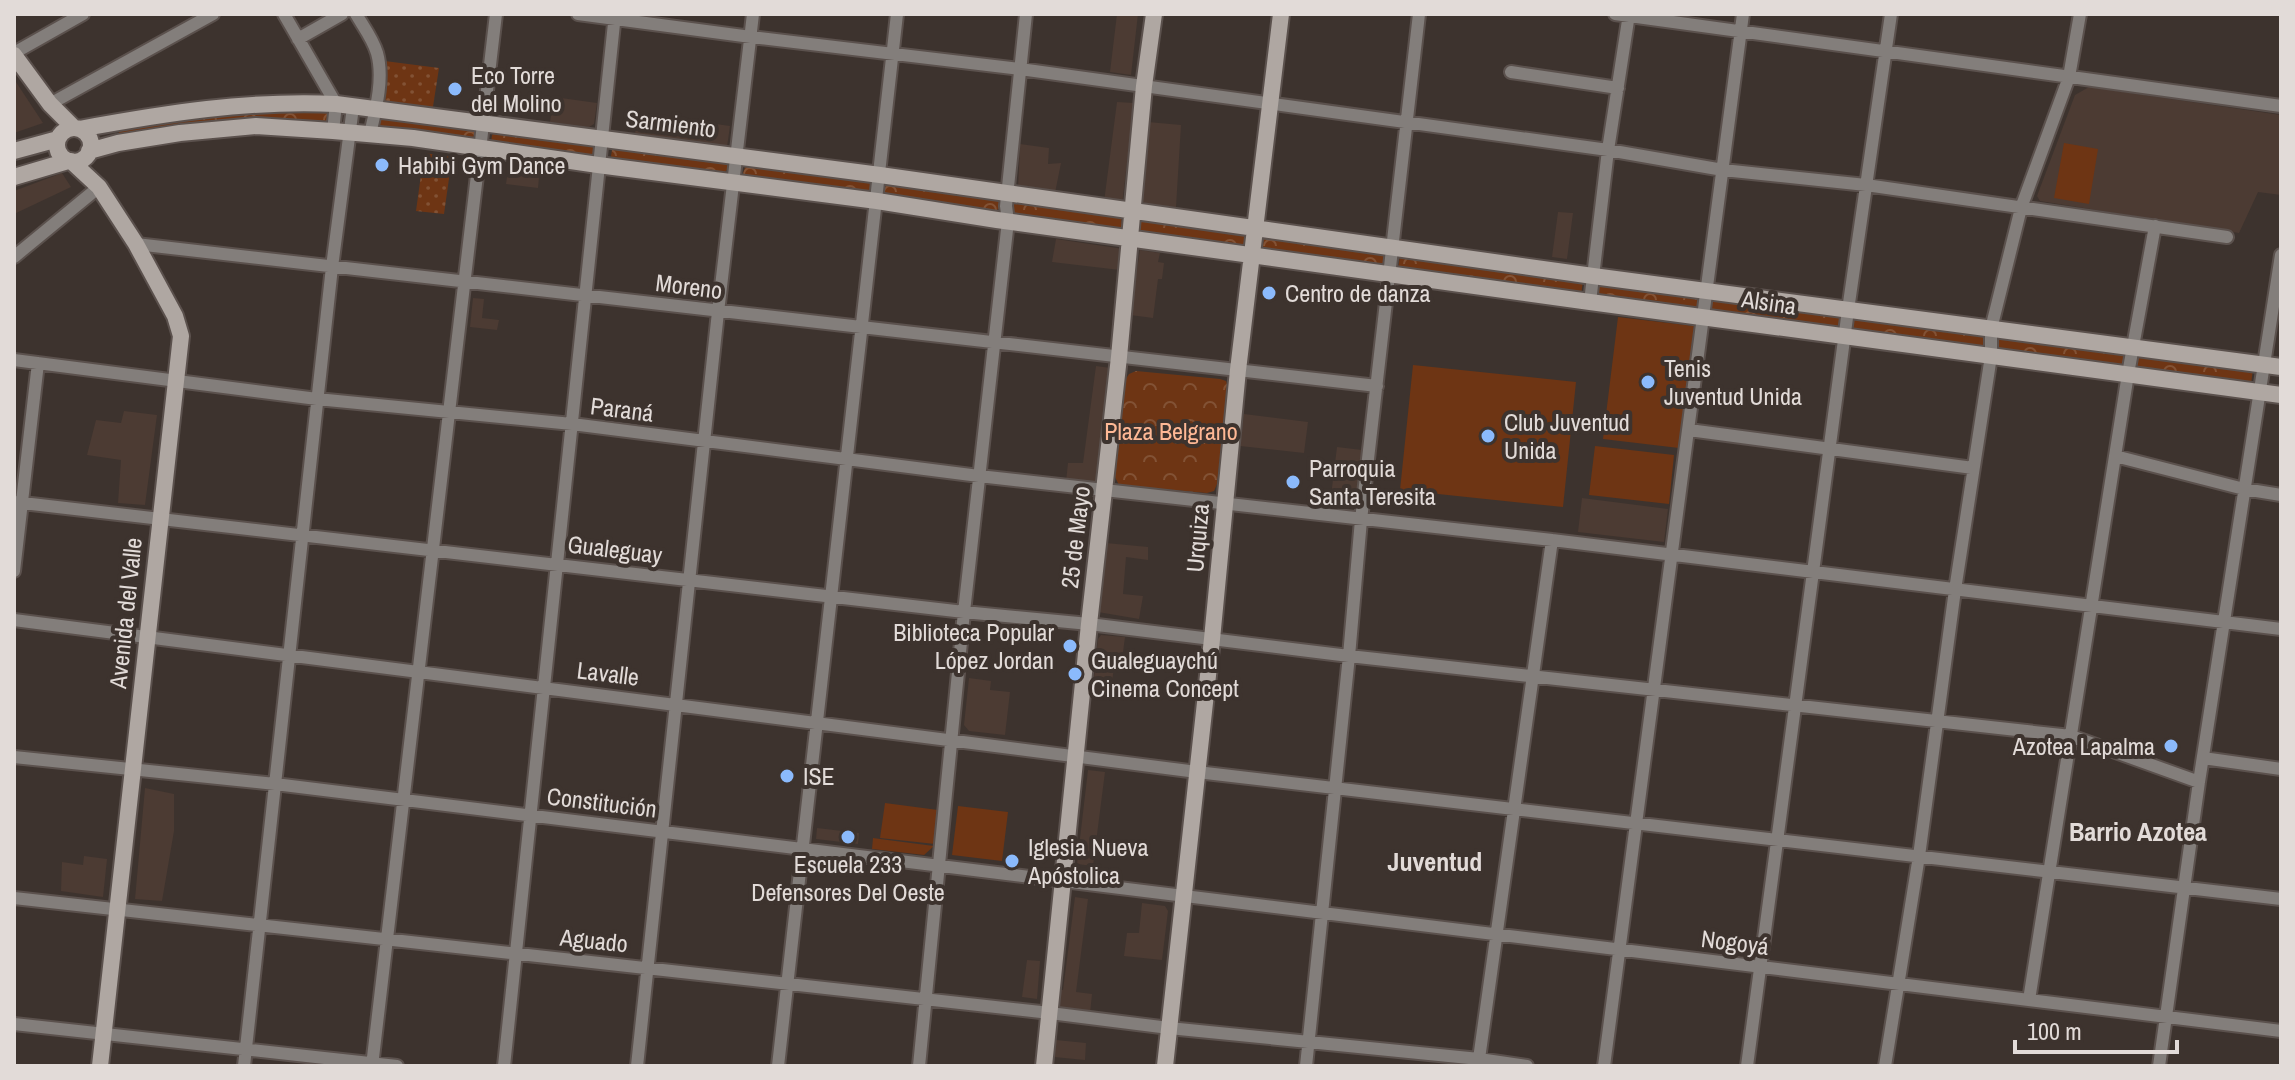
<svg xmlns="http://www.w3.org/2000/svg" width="2295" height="1080" viewBox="0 0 2295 1080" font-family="'Archivo Narrow',sans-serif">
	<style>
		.built { fill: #4c3b33 }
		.grass { fill: url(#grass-dots) }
		.forest { fill: url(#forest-crowns) }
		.pitch { fill: #6e3514 }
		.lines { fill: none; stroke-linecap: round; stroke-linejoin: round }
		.street-casing { stroke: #5b514d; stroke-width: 16 }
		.secondary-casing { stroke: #5b514d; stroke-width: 20 }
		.street { stroke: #837e7b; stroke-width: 12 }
		.secondary { stroke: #afa7a2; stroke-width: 16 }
		.poi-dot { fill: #8bbafc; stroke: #3d332e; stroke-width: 3 }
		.labels { text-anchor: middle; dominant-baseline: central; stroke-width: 8; stroke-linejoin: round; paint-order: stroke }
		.poi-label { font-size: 24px; fill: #e2dbd8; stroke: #3d332e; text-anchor: start }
		.street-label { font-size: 24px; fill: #e2dbd8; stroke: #3d332e }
		.park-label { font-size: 24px; fill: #feb895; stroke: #3d332e }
		.neighbourhood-label { font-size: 26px; font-weight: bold; fill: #e2dbd8; stroke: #3d332e }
	</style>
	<defs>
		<pattern id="grass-dots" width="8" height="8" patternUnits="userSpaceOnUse" patternTransform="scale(2)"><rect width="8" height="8" fill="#6e3514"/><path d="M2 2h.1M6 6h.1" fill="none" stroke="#825235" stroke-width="1.8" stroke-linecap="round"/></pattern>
		<pattern id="forest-crowns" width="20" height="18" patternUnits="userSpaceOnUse" patternTransform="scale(2)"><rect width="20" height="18" fill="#6e3514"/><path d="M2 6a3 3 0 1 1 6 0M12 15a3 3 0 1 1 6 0" fill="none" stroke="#825235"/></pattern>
	</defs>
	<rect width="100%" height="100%" fill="#3d332e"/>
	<!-- built -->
	<path class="built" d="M1117,14h21l-7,61 -21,-3z
		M14,79l29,44 -29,10z
		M2089,87l192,28v80l-23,-3 -19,41 -199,-32 -3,-5 38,-101z
		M554,97l43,6 -3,21 -5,3 -39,-5z
		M1117,102l17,1 -12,102 -18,-3z
		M638,113l92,13 -3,21 -92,-14z
		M1148,122l33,3 -5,82 -30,-3 -5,-3z
		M1020,144l29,4 -1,16 13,-1 -6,30 -37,-4z
		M509,162l31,4 -2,22 -32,-4z
		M62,173l9,14 -57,27v-23z
		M1558,212l15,1 -6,46 -15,-2z
		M1056,239l68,10 -4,21 -68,-8z
		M1140,250l20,3 -2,9 6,1 -2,16h-4l-5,39 -23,-3z
		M473,298l11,1 -2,19 17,2 -2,10 -27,-3z
		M1096,366l15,2 -14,117 -31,-3 2,-19h15z
		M124,411l33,4 -12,90 -27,-2 3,-43 -34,-5 9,-35 25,3z
		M1244,414l64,8 -4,31 -64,-7z
		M1337,447l25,3 -7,57 -25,-3z
		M1582,498l86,11 -4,33 -86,-10z
		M1106,543l42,4v13l-22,-3 -3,37 20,2 -4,23 -41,-7z
		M1101,635l24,2 -3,23 -7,-1 -4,31 -18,-2 5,-49z
		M969,678l22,3 -1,9 20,2 -5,43 -36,-4 -5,-6z
		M1088,770l17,2 -12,94 -16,-2z
		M145,788l29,6v37l-12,70 -27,-2z
		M817,828l42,5 -1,11 -42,-5z
		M84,856l23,3 -4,38 -42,-6 1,-29 21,3z
		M1075,897l13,2 -12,93 16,2 -2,20 -34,-4 3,-20h4z
		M1142,903l23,3 3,5 -6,49 -38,-4 3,-23h12z
		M1027,960l13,1 -3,38 -15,-2z
		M1056,1040l30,3 -1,17 -31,-3z"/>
	<!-- grass -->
	<path class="grass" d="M377,60l62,8 -7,45 -49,-6z
		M424,153l28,4 -8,57 -28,-3z"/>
	<!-- forest -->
	<path class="forest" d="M256,109l74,4 -1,10 -210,13v-7z
		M384,117l88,12 3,4 -3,7 -95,-13 2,-9z
		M496,132l97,13 1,6 -3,5 -100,-13 1,-8z
		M616,146l111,16 1,6 -5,7 -110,-15 -2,-4 1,-6z
		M746,165l125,14 2,5 -3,8 -125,-15 -2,-4z
		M886,184l115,16 -1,8 -6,4 -108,-15 -2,-5z
		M1016,201l105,14 1,11 -4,4 -105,-15c-3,-6 -3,-11 3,-14z
		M1140,219l106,13v12l-5,2 -101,-14 -2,-2z
		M1264,237l121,16 -2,14 -121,-16z
		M1400,256l183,25 -2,14 -183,-26z
		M1598,284l102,12 -2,15 -102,-14z
		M1712,298l129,16 -3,16 -128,-18z
		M1853,316l136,18 -1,15 -137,-18z
		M1997,337l130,16 -2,14 -130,-18z
		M2138,354l115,15 -2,15 -115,-15z
		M1136,371l84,8 6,2 2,5 -11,98 -3,7 -7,2 -88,-8 -5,-10 10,-93 5,-8z"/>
	<!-- pitch -->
	<path class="pitch" d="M2064,143l34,6 -9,55 -35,-6z
		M1618,317l76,9 -15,122 -76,-9z
		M1413,365l163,17 -13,125 -163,-17z
		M1595,446l79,9 -5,49 -80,-9z
		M885,803l53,7 -3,34 -55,-6z
		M958,806l50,6 -6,49 -50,-6z
		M873,838l7,1 54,7 -10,9 -52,-6z"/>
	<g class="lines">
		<!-- street casing -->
		<g class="street-casing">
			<path id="street" d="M284,14l52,90 -3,27
				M356,14c7,12 17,25 21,39 7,25 -1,56 -7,81
				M578,14l173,23 269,32 588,81 115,20 143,15 361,52
				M1615,14l666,92
				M298,39l44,-25
				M14,53l69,-39
				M1511,72l107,16
				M50,104l163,-90
				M136,244l1241,142
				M14,257l85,-70
				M1590,302l18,-152 21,-136
				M14,360l303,39 255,25 407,52 573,64 729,89
				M1689,430l284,38
				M2115,456l129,33 37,6
				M14,502l950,110 125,12 260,32 722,80 128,46
				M14,571l24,-208
				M14,620l1183,152 1084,127
				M14,757l261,27 2006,247
				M2203,758l78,11
				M14,898l1036,115 119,15 310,31 48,7
				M2029,1000l99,-626 27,-148
				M14,1024l383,42
				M244,1066l88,-799 21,-160
				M372,1066c41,-351 82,-702 124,-1052
				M504,1066l111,-1052
				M637,1066l81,-754 35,-298
				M778,1066l119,-1052
				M919,1066l45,-454 44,-391 -2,-15 20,-192
				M1306,1066l43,-410 12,-136 58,-506
				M1478,1066l74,-526
				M1604,1066l139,-1052
				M1747,1066l101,-756 43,-296
				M1885,1066l34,-210 36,-266 36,-234v-27l30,-121 48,-131 11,-63
				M2159,1066l40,-284 82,-527"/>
		</g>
		<!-- secondary casing -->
		<g class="secondary-casing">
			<path id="secondary" d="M14,55l36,49 24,24
				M57 145a17 17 0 1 1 34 0a17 17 0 1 1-34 0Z
				M79,129c88,-16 168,-29 257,-25l544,71 713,101 688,91
				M14,151l44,-12
				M89,151l29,-8 62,-10 76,-7 77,5 80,7 185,27 279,36 120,19 593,82 691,93
				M71,161l28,26 37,57 39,72 6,20 -81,730
				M14,177l54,-16
				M1044,1066l45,-442 30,-267 25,-271 10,-72
				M1165,1066l47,-427 26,-269 43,-356"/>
		</g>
		<!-- street -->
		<use href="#street" class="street"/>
		<!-- secondary -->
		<use href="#secondary" class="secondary"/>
	</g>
	<!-- markers -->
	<g class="poi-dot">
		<circle cx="455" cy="89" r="8"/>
		<circle cx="382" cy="165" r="8"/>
		<circle cx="1269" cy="293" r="8"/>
		<circle cx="1648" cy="382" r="8"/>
		<circle cx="1488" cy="436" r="8"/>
		<circle cx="1293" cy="482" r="8"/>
		<circle cx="1070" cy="646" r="8"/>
		<circle cx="1075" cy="674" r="8"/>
		<circle cx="2171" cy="746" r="8"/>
		<circle cx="787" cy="776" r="8"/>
		<circle cx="848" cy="837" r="8"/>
		<circle cx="1012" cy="861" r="8"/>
	</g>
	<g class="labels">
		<!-- poi labels -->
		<g class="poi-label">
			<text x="471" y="75">Eco Torre<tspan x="471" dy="28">del Molino</tspan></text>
			<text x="398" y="165">Habibi Gym Dance</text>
			<text x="1285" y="293">Centro de danza</text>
			<text x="1664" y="368">Tenis<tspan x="1664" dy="28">Juventud Unida</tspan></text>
			<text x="1504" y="422">Club Juventud<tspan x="1504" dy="28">Unida</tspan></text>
			<text x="1309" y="468">Parroquia<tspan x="1309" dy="28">Santa Teresita</tspan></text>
			<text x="1054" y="632" text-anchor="end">Biblioteca Popular<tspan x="1054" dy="28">López Jordan</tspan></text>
			<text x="1091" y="660">Gualeguaychú<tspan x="1091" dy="28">Cinema Concept</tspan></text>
			<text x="2155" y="746" text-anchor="end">Azotea Lapalma</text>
			<text x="803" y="776">ISE</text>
			<text x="1028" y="847">Iglesia Nueva<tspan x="1028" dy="28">Apóstolica</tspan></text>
			<text x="848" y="864" text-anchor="middle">Escuela 233<tspan x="848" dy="28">Defensores Del Oeste</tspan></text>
		</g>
		<!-- street labels -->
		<g class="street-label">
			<text transform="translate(671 123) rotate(7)">Sarmiento</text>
			<text transform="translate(689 286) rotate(7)">Moreno</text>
			<text transform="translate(1769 302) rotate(8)">Alsina</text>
			<text transform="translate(622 409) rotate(7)">Paraná</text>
			<text transform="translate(1075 537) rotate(-83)">25 de Mayo</text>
			<text transform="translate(1197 538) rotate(-85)">Urquiza</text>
			<text transform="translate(615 549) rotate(7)">Gualeguay</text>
			<text transform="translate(125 613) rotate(-84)">Avenida del Valle</text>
			<text transform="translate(608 673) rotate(7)">Lavalle</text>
			<text transform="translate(602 802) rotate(7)">Constitución</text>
			<text transform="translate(594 940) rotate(6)">Aguado</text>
			<text transform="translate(1735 942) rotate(7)">Nogoyá</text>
		</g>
		<!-- park labels -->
		<g class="park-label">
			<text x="1171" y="431">Plaza Belgrano</text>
		</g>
		<!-- neighbourhood labels -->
		<g class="neighbourhood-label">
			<text x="2138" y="831">Barrio Azotea</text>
			<text x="1435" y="861">Juventud</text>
		</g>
	</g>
	<!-- border -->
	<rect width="2295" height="1080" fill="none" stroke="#e2dbd8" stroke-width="32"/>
	<!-- scale -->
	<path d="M2015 1040v12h162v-12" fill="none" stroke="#e2dbd8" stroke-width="4"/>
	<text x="2027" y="1040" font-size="24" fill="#e2dbd8" stroke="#3d332e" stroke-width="6" paint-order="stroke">100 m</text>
</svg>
